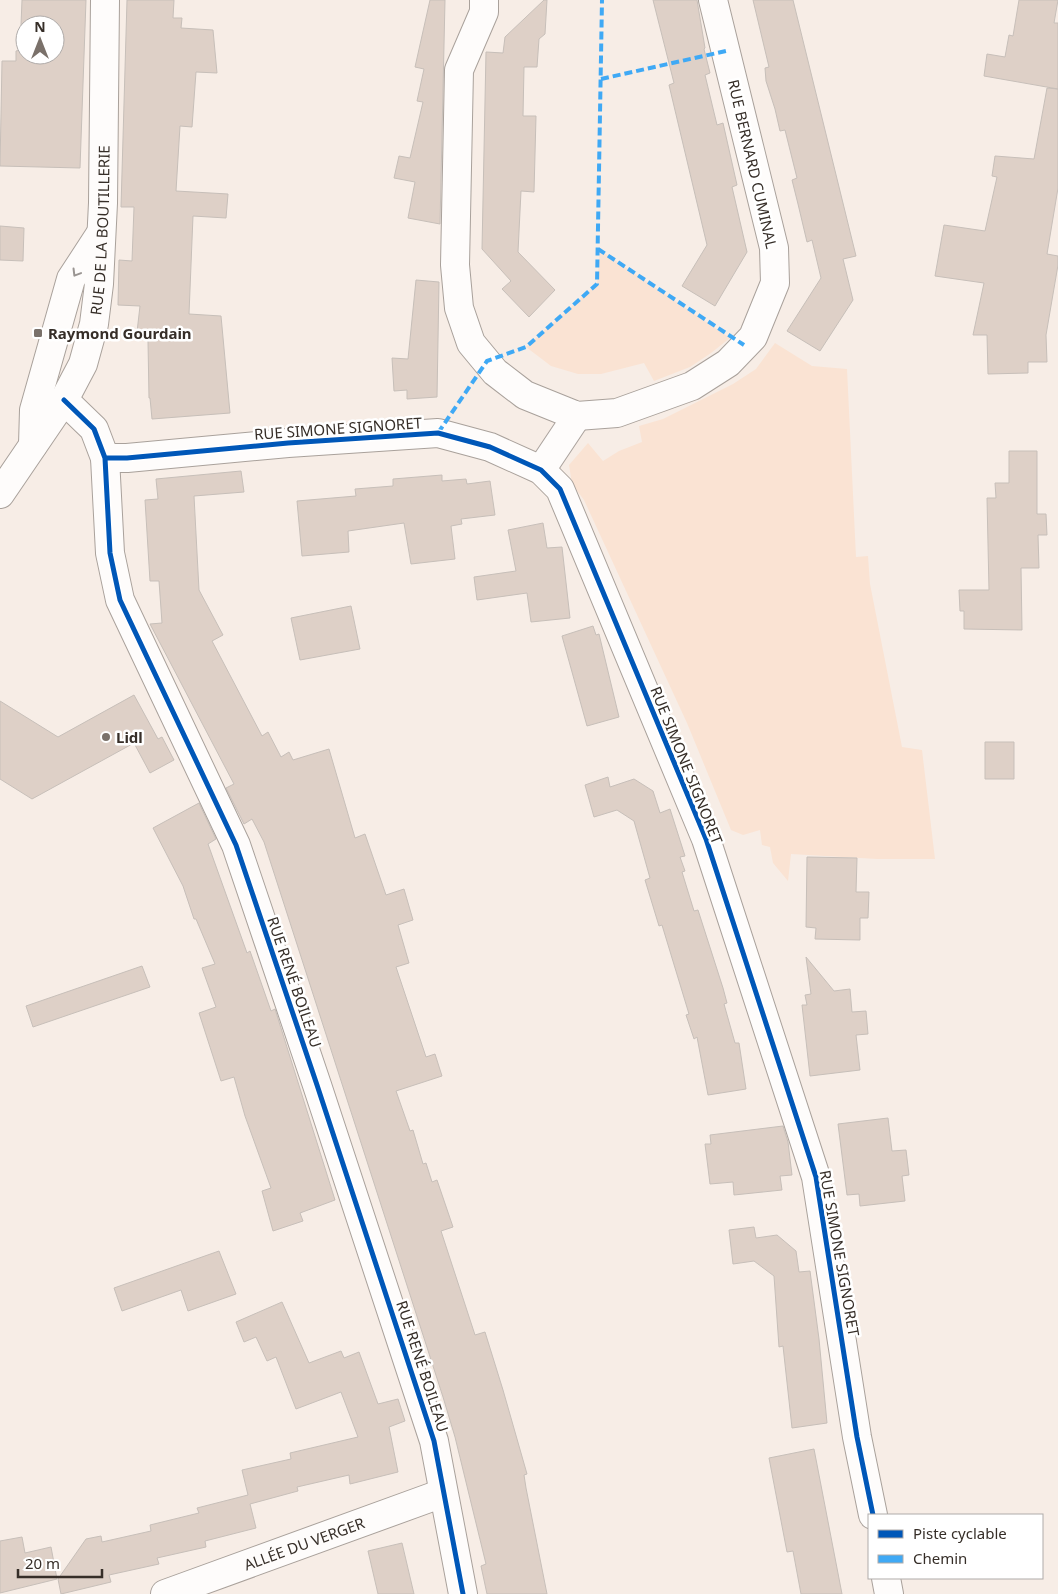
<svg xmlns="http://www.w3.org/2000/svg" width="1058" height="1594" viewBox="0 0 1058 1594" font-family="'Noto Sans',sans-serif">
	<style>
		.green { fill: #fae3d3 }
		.building { fill: #ded0c7; stroke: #c7bfb9; fill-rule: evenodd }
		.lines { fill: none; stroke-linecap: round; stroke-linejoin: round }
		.minor-casing { stroke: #a9a19b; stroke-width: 30 }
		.minor { stroke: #fefcfb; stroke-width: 28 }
		.quiet { stroke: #3fa9f5; stroke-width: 4; stroke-dasharray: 8 4; stroke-linecap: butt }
		.cycleway-casing { stroke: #fff; stroke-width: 8 }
		.cycleway { stroke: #0057b8; stroke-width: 5 }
		.oneway { stroke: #9a9592 }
		.poi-dot { fill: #7a716a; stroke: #fff; stroke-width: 2 }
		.labels { text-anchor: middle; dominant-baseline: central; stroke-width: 5; stroke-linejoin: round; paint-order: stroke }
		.street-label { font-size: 15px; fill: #362e28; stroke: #fff }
		.poi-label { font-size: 15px; font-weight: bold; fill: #362e28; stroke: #fff; text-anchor: start }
	</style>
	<rect width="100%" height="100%" fill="#f7ede6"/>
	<!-- green -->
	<path class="green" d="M600,250l130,88 -19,15 -21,14 -36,14 -10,-18 -43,11h-23l-27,-8 -25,-19 71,-63z
		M775,343l37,23 35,3 9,188 12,-1 2,28 32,163 20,3 13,109h-58l-86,-5 -3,27 -15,-18 -3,-16 -8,-2 -2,-15 -17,5 -12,-5 -44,-107 -103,-223 -12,-16 -3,-19 19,-22 15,18 16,-10 23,-9 -3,-16 24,-7 70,-35 23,-15z"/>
	<!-- building -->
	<path class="building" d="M22,0h64l-6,168 -80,-2 2,-105h14v-10l4,-1zM25,25h30v30h-30z
		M127,0h47l-1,18h9l-1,10 32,2 4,43 -21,-1 -4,55 -12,-1 -4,65 52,3 -2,24 -33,-2 -4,98 32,2 9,97 -78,6 -2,-21h-1l-1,-57 -11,-9 3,-26 -22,-1 1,-45 13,1 2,-54h-13z
		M430,0h15l-5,224 -32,-6 7,-36 -21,-4 5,-22 11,2 13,-56 -6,-1 7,-32 -9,-2z
		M544,0h3l-2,34 -6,5 -2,28h-13l-1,49h13l-2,76 -13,-1 -3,61 37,38 -26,27 -27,-28 9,-8 -29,-32 4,-197 17,1 2,-16z
		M653,0h44l8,48 -1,1 6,24 -5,2 12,50 6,-2 14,62 -5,2 15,65 -32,54 -33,-20 25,-41 -38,-160 5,-2z
		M753,0h40l63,256 -13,3 10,41 -33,51 -33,-20 34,-53 -9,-38 -5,2 -9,-38 -6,-24 5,-2 -12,-48 -5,1 -5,-22 -9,-28 -1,-13 4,-1z
		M1019,0h39l-4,23h4v66l-74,-13 3,-22 18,3 4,-22 4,1z
		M1047,88l11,1v99l-11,66 11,2v9l-12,70 1,27h-19v11l-40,1 -1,-39h-14l11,-52 -49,-7 9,-51 41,6 12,-54 -5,-1 3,-20 39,3z
		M0,226l24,2 -1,33 -23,-1z
		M416,280l23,2 -2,115 -30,2v-9l-13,1 -2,-33 16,1z
		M1009,451h28v63h9l1,21h-9l1,33h-18l1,62 -58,-1v-18h-4l-1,-21h30l-2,-92h9l-1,-15h14z
		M241,471l3,21 -50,4 5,94 24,45 -11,6 50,95 6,-4 13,25 8,-5 4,8 36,-11 26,89 10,-4 21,61 18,-6 9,31 -15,5 11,38 -13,4 30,90 9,-3 7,22 -46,15 14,40 3,-1 10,34 3,-1 6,19 5,-2 16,47 -12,4 34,104 10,-3 18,58 24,84 -3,1 2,13 21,106h-60l-6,-28 5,-2 -31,-127 -12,-40 -179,-555 -12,-23 -8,5 -18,-36 8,-4 -84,-160 12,-1 -3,-42h-9l-5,-81 13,-1 -2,-20z
		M442,475v6l24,-2 1,5 23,-3 5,34 -34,4 1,5 -11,2 4,33 -44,5 -7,-41 -56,8 1,21 -47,4 -5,-55 59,-5 -1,-7 38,-3v-7z
		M543,523l4,25 15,-1 8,71 -39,4 -4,-29 -50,7 -3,-23 42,-6 -8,-41z
		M351,606l9,43 -60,11 -9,-42z
		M593,626l3,9 3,-1 20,83 -32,9 -25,-90z
		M134,695l24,44 4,-2 12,23 -24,13 -16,-30 -102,56 -32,-20v-78l58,36z
		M985,742h29v37h-29z
		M608,777l2,10 24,-8 19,12 7,22 10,-4 15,47 -5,1 5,14 -3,1 12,39 4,-1 25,78 4,15 -3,1 11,39h4l7,46 -38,6 -11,-58 -3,2 -8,-24 3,-1 -27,-89 -3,1 -14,-46 5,-2 -16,-57 -17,-11 -23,7 -9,-32z
		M199,803l17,36 -8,5 39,109 3,-2 21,60 4,-2 60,191 -35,13 3,8 -30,10 -11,-40 9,-3 -26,-72 -11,-39 -13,4 -22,-68 17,-6 -14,-39 13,-4 -19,-45h-2l-11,-33 -30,-58z
		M807,857l50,1 -1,34h13l-1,26h-8v22l-45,-1 1,-11 -10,-1z
		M806,957l28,34 16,-2 2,23 14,-1 2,23 -12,1 4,35 -50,6 -8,-71h5l-2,-10 6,-1z
		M142,966l8,21 -117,40 -7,-21z
		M888,1118l4,33 14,-1 3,25 -7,1 3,25 -45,5 -1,-12 -12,1 -9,-71z
		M783,1126l5,16 4,33 -12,1 2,14 -48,5 -1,-13 -23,2 -5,-40h6l-1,-9z
		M754,1227l2,11 21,-3 19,16 3,21 11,-1 9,68 8,84 -35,5 -9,-82 -4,1 -5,-71 -20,-15 -21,3 -4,-34z
		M219,1251l17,43 -48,17 -7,-21 -59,21 -8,-23z
		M282,1302l27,61 32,-12 3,7 15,-6 19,52 20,-5 7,22 -16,6 9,45 -48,12 -1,-9 -52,12 1,4 -48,13 6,24 -51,13 1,6 -49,11 2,6 -50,11 2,7 -50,12 -3,-15 28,-40 15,-3 1,6 49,-11 -1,-6 49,-12 -2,-5 51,-13 -6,-25 49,-11 -1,-6 68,-16 -17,-45 -45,17 -20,-52 -9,4 -11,-24 -12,5 -8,-20z
		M814,1449l28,145h-41l-8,-43 -6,1 -18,-94z
		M22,1537l3,16 26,-6 6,32 -57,14v-52z
		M402,1543l12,51h-36l-10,-43z"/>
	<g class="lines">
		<!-- minor casing -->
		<g class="minor-casing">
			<g id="minor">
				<path d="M484,0v12l-25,58 -4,195 4,43 12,35 24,29 30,23 52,21 40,-3 75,-27 36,-23 25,-26 22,-54 -1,-35 -61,-248"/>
				<path d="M64,400l30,29 11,29 5,95 10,47 116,245 81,240 117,356 29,153"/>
				<path d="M33,445l1,-35 37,-131 30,-46"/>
				<path d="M105,458h22l161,-15 150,-10 52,14 51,23 19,19 146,350 110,338 41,260 16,78"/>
				<path d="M541,470l36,-54"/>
				<path id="s1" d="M0,494l64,-94 19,-36 11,-40 5,-40 4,-81 2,-203"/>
				<path d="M886,1578l3,16"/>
				<path id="s2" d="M165,1594l278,-101"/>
			</g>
		</g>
		<!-- minor -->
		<use href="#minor" class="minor"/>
		<!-- quiet -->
		<path class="quiet" d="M601,79l125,-28
			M598,249l146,96
			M438,433l49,-72 39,-14 71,-63 5,-284"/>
		<!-- cycleway casing -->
		<g class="cycleway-casing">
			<path id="cycleway" d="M64,400l30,29 11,29 5,95 10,47 116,245 81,240 117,356 29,153
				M105,458h22l161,-15 150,-10 52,14 51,23 19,19 146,350 110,338 41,260 16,78"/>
		</g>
		<!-- cycleway -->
		<use href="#cycleway" class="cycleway"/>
	</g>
	<!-- one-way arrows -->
	<defs><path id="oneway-chevron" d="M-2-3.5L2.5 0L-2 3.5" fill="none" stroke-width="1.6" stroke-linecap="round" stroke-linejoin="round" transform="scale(1.25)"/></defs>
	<use class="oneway" href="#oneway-chevron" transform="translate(76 273) rotate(121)"/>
	<!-- markers -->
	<g class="poi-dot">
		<rect x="33" y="328" width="10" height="10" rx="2.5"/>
		<circle cx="106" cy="737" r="5"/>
	</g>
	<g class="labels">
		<!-- street labels -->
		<g class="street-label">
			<text transform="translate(753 164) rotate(77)">RUE BERNARD CUMINAL</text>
			<text stroke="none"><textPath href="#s1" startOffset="290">RUE DE LA BOUTILLERIE</textPath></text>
			<text transform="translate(338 428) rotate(-4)">RUE SIMONE SIGNORET</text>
			<text transform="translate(687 765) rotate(68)">RUE SIMONE SIGNORET</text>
			<text transform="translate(295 982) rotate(71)">RUE RENÉ BOILEAU</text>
			<text transform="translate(840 1253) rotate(80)">RUE SIMONE SIGNORET</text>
			<text transform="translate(423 1366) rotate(72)">RUE RENÉ BOILEAU</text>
			<text stroke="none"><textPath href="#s2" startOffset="148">ALLÉE DU VERGER</textPath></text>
		</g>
		<!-- poi labels -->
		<g class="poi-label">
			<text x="48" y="333">Raymond Gourdain</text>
			<text x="116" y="737">Lidl</text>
		</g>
	</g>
	<!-- legend -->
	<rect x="868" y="1514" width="175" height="65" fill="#ffffff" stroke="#afaba9"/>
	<rect x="878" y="1530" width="25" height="8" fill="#0057b8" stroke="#afaba9"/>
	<text x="913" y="1539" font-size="15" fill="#362e28">Piste cyclable</text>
	<rect x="878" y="1555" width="25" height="8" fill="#3fa9f5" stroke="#afaba9"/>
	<text x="913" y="1564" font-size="15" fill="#362e28">Chemin</text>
	<!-- north arrow -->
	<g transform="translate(40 40)"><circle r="24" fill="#ffffff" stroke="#afaba9"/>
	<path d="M0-4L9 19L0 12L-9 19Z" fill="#7a716a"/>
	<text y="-8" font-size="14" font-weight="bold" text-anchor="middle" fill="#362e28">N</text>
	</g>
	<!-- scale -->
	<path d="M18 1569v8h84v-8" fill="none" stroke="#362e28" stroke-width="2.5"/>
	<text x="25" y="1569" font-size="15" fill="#362e28" stroke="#ffffff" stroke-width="4" paint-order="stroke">20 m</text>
</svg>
